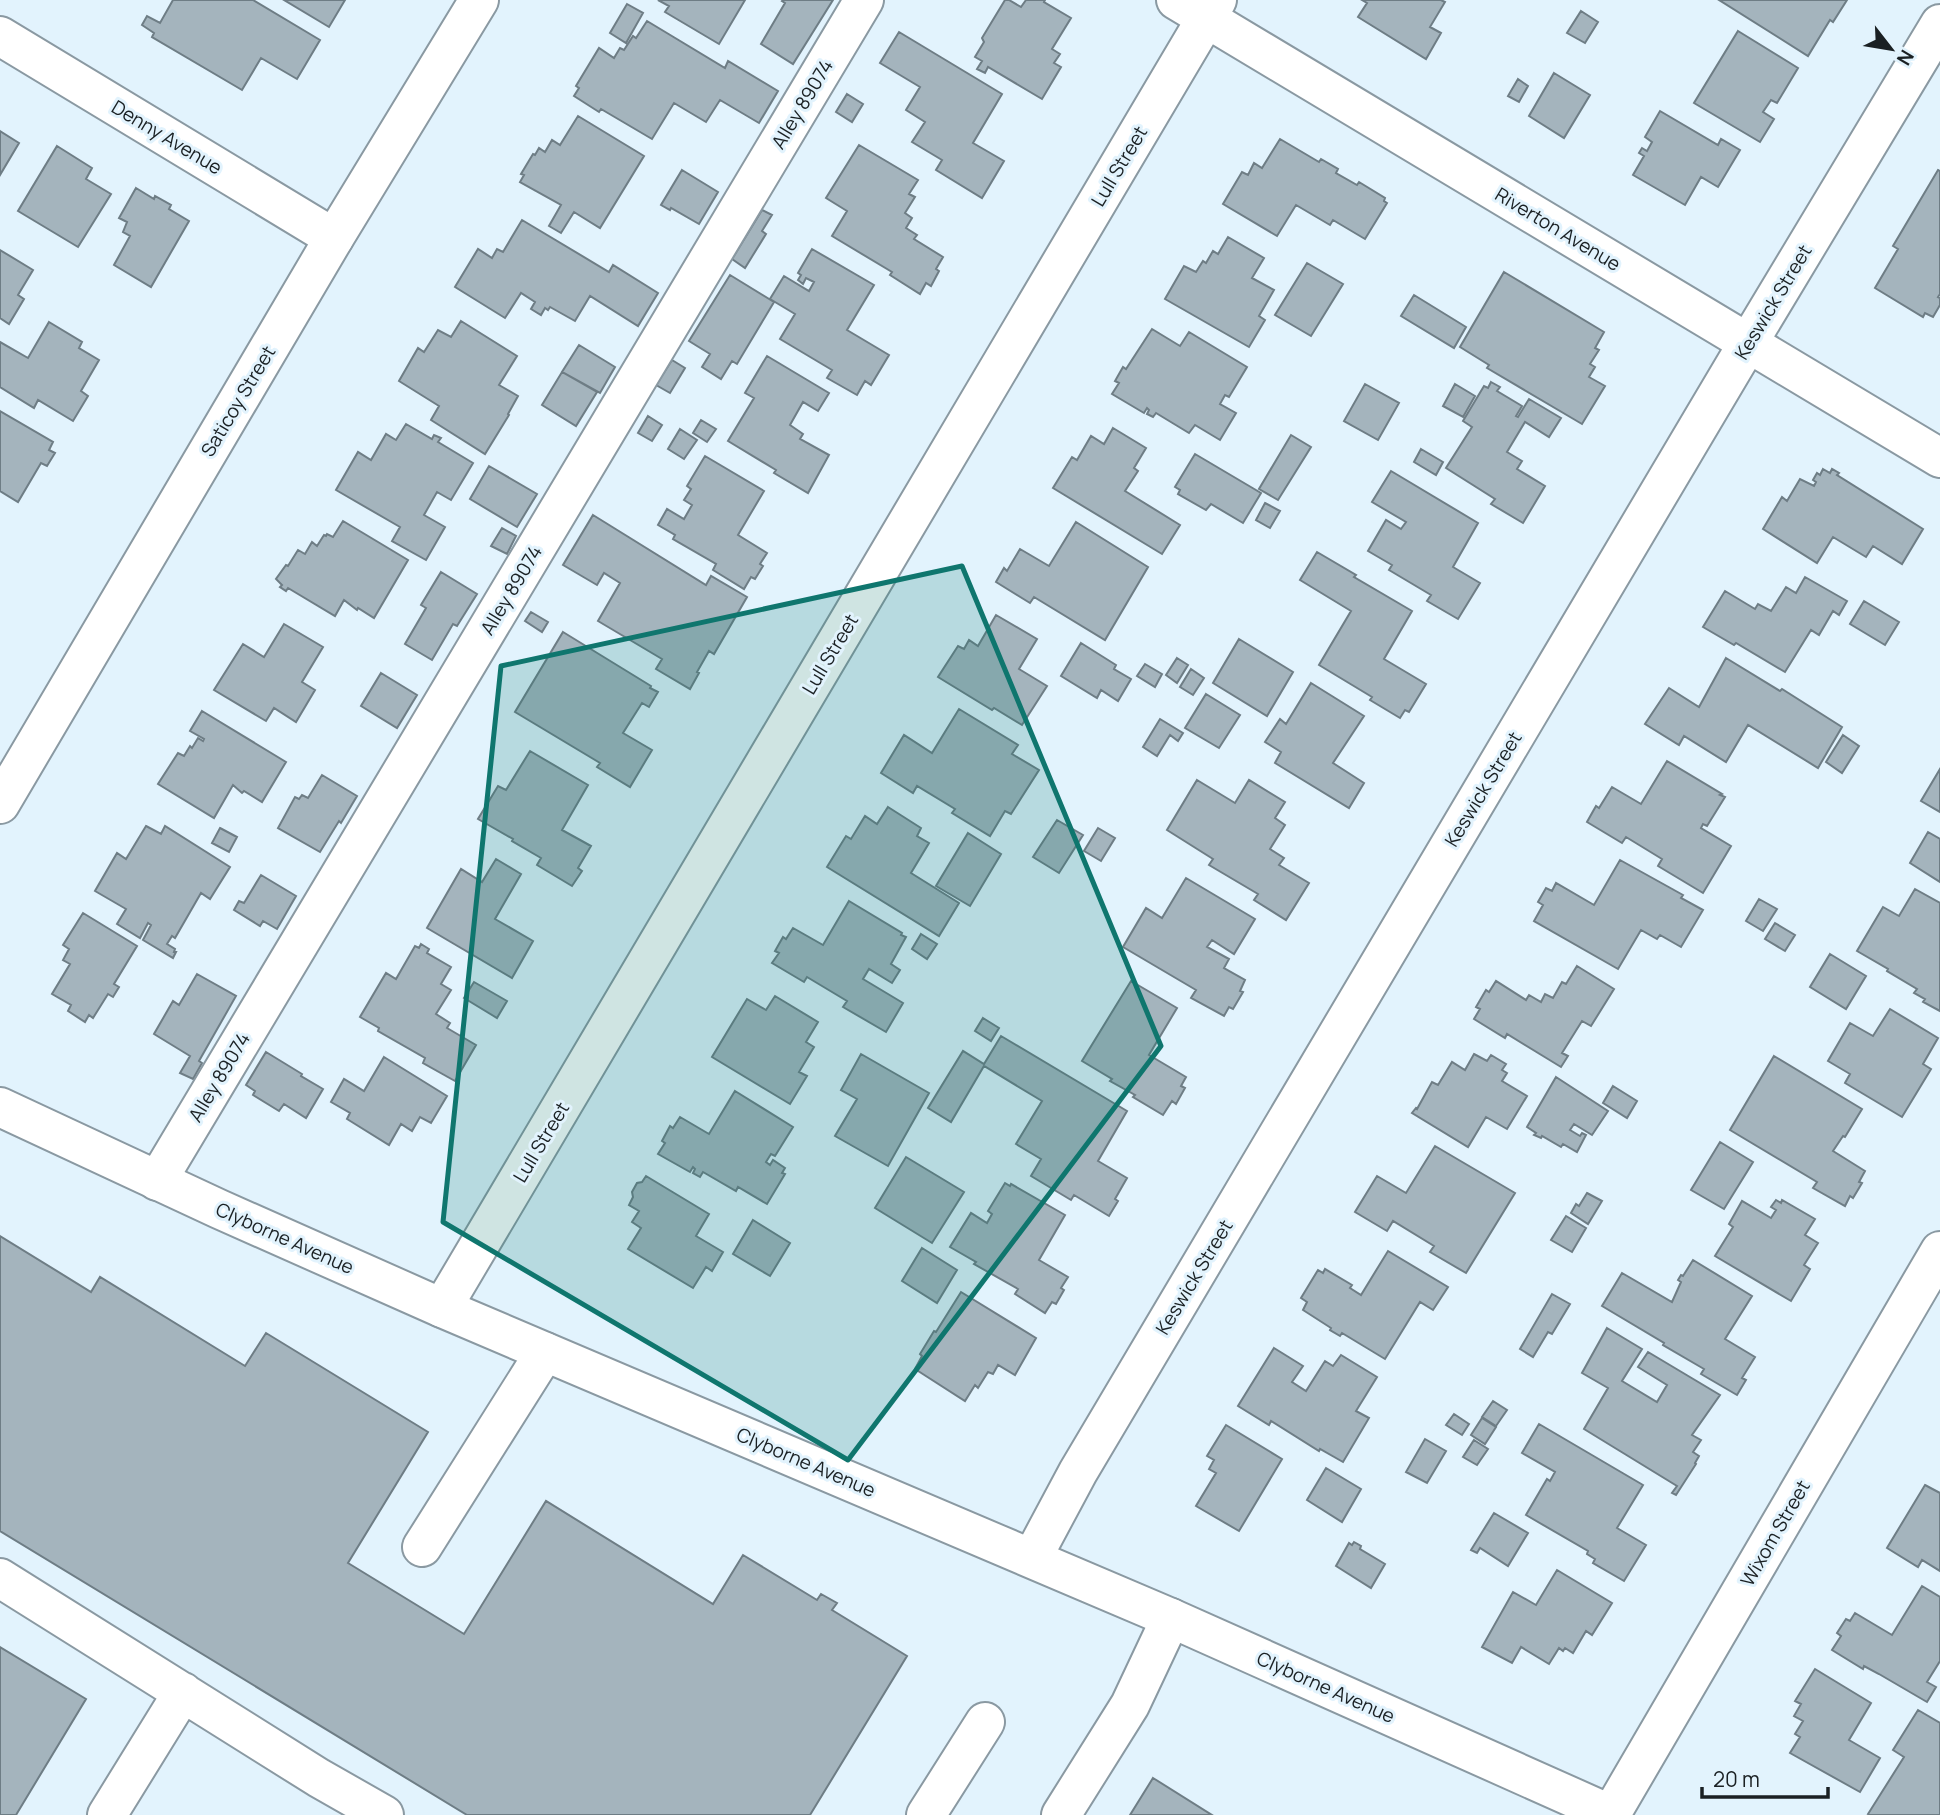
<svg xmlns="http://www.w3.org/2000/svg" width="1940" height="1815" viewBox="0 0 1940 1815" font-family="Manrope,sans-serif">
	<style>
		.building { fill: #a4b4bd; stroke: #6e7d85; stroke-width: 2 }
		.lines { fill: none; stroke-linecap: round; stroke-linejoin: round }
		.minor-casing { stroke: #8a99a2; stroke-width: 42 }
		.major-casing { stroke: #8a99a2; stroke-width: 42 }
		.minor { stroke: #fff; stroke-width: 38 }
		.major { stroke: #fff; stroke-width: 38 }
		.marked { fill: #0f766e; fill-opacity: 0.2; stroke: #0f766e; stroke-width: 5; stroke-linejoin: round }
		.labels { text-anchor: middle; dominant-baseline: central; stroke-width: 6; stroke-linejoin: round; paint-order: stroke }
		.street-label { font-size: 19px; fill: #1a2023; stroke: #e2f3fd }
	</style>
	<rect width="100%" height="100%" fill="#e2f3fd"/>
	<!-- building -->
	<path class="building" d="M173,0h80l67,40 -23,39 -36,-21 -19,32 -90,-53 2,-4 -12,-8 5,-9 13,7z
		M284,0h61l-16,27z
		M658,0h87l-26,44 -54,-32 4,-6z
		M783,0h50l-40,64 -32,-20 24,-41 -3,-2z
		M1005,0h4l12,7 5,-7h19l-1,2 27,16 -19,31 8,5 -6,9 7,4 -19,32 -54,-32 -3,6 -8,-4 5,-8 -7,-4 9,-15 -2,-4z
		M1362,0h79l4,2 -15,25 11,6 -15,26 -68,-42 9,-14z
		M1719,0h128l-14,22 -3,-2 -22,36z
		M627,4l16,9 -17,30 -16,-10z
		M1581,11l17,11 -13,21 -18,-10z
		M647,21l78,47 3,-7 50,30 -19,32 -39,-23 -14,22 -32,-19 -22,36 -51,-30 -2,3 -25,-16 5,-8 -3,-2 23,-38 15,10 6,-10 4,2 9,-14 3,2z
		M1738,31l60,37 -21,35 -6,-3 -8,12 11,7 -14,23 -66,-39z
		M899,32l103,62 -29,49 31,18 -22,37 -46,-28 6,-10 -30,-18 13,-20 -19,-12 14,-23 -40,-24z
		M1554,73l36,22 -26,43 -35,-22z
		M1518,79l10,7 -9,16 -11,-6z
		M847,94l16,10 -11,18 -16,-10z
		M1660,111l58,34 3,-6 19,11 -22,37 -17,-10 -16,28 -52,-30 11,-19 -5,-3 3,-5 5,3 5,-9 -7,-5z
		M578,116l66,40 -44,72 -26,-16 -13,21 -12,-7 12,-21 -41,-23 4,-7 -3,-1 12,-20 2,1 4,-7 6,4 7,-12 8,5z
		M0,131l19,12 -19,32z
		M1280,139l39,23 2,-3 17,10 -2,4 21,12 2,-3 26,16 -1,3 3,2 -22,36 -32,-19 -3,5 -34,-20 -19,31 -54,-32 19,-32 6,3 6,-12 8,5z
		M859,145l59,35 -9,14 6,3 -10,16 7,5 -6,10 11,7 -3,4 29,18 -7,12 3,2 -8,15 -5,-3 -6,11 -30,-19 2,-3 -60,-36 15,-25 -21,-13z
		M57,146l35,22 -6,11 25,15 -33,53 -60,-36z
		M682,170l36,22 -19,32 -28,-16 -1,2 -9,-5z
		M1938,170l2,1v123l-2,3 2,1v7l-7,12 -8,-4 -2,4 -48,-29 23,-39 -5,-3z
		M136,188l18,11 1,-3 16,9 -2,4 20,12 -38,66 -37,-22 16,-29 -7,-4 4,-10 -8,-4z
		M762,210l10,5 -10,16 4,3 -21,34 -13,-9z
		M522,220l87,52 4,-7 45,28 -20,33 -48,-30 -15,25 -25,-14 -2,3 -3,-2 -4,7 -10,-6 4,-7 -14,-9 -16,25 -50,-31 23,-38 14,9 5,-9 6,3z
		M1228,237l36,21 -12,20 22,12 -15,26 6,4 -16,27 -84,-48 19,-33 12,6 7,-11 3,2 7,-12 5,3z
		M812,249l62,36 -27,45 42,25 -18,30 -6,-4 -8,14 -30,-17 5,-8 -52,-31 15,-25 -25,-15 14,-23 25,15 5,-9 -8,-4 -3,6 -5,-4 3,-5 -3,-2z
		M0,250l33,20 -15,25 6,4 -15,25 -9,-6z
		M1307,263l36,21 -32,52 -36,-21z
		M1504,272l100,60 -9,16 4,2 -9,14 5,3 -6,10 16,9 -23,38 -95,-56 2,-3 -29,-18z
		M730,275l44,27 -37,62 -5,-3 -11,18 -19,-12 8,-13 -21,-13z
		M1414,295l52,32 -12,21 -53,-32z
		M461,321l56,35 -18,29 19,11 -10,18 1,1 -24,39 -54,-34 8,-14 -40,-25 19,-33 6,4 14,-22 13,7z
		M49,322l33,20 -3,6 20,12 -18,31 7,5 -15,25 -35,-21 -4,8 -34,-21v-45l28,16z
		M1152,329l28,17 9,-14 58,35 -18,30 -4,-2 -5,9 16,9 -16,27 -25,-15 -6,8 -33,-20 -3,4 -6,-3 2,-4 -2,-2 -3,5 -32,-19 7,-11 -4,-2 8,-14 3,2z
		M579,345l36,22 -15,26 -38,-21z
		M767,356l62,37 -11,18 -15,-9 -13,23 13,9 -3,5 29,16 -21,38 -34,-20 2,-3 -48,-29 26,-43 -9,-5z
		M672,360l13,8 -15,25 -14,-8z
		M562,372l35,20 -21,34 -34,-21z
		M1491,382l9,5 -3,4 25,15 -6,10 2,1 11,-18 32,19 -12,19 -24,-15 -18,30 15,9 -5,8 28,17 -22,37 -32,-19 4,-5 -49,-31 26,-41 -9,-6 21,-35 4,2z
		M1365,384l34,19 -21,37 -34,-19z
		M1455,384l20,12 -12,21 -20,-11z
		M0,411l53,31 -4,8 6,3 -8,13 -6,-3 -23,39 -18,-11z
		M648,416l14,9 -10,16 -14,-8z
		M701,420l15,9 -9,13 -14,-9z
		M406,424l26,15 2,-4 7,3 -3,4 35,21 -22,37 -14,-8 -13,23 21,12 -19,33 -34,-19 8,-14 -64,-37 22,-38 13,8 15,-26 10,6z
		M1113,428l33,20 -12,20 4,3 -13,20 55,34 -18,29 -109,-66 19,-31 5,3 14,-24 13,8z
		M680,429l17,11 -13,19 -16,-10z
		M1291,435l20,12 -33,53 -19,-11z
		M1421,449l22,13 -7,13 -22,-13z
		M1195,454l66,39 -18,30 -32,-19 -5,6 -28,-16 2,-4 -5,-3z
		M705,456l59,35 -26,44 29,18 -7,11 3,2 -8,13 -4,-2 -7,12 -31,-19 3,-6 -43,-25 2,-4 -17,-10 9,-16 17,10 8,-14 -8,-5 7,-11 -4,-3z
		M489,466l48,28 -20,33 -47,-28z
		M1823,469l7,4 2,-4 7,4 -2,2 86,54 -21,35 -29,-18 -7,11 -33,-20 -16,26 -54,-34 19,-32 5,4 13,-22 14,7 2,-4 -3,-2 4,-7 3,2z
		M1391,471l87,52 -25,44 27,16 -22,36 -31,-18 4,-6 -42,-25 3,-5 -24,-14 18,-31 15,9 5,-7 -34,-20z
		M1265,503l15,8 -10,17 -14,-8z
		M593,515l113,70 5,-9 36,21 -33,57 -5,-3 -12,21 2,1 -9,16 -34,-20 6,-10 -64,-38 22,-38 -16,-10 -7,12 -34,-20z
		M343,521l65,39 -34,58 -16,-10 -1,2 -13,-10 -9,16 -47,-28 -2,3 -6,-4 2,-2 -6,-6 10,-14 2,1 10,-16 7,4 7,-12 5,4 7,-11 2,1 1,-2 6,3z
		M1076,522l72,45 -43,73 -71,-43 -4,6 -34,-21 8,-14 3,3 13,-22 29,17z
		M502,528l14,8 -9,18 -16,-8z
		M1317,552l39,23 -2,2 58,34 -28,48 42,25 -17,28 -4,-2 -5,8 -30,-18 2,-3 -53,-32 32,-54 -51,-31z
		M441,572l36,22 -20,32 -4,-2 -21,36 -27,-16 21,-36 -5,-3z
		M1805,577l42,24 -8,14 -6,-4 -14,24 -8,-5 -26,42 -49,-29 -2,2 -31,-18 22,-36 30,18 3,-5 13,7 15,-24 10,6z
		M1864,601l35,21 -14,23 -35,-21z
		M531,612l17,10 -6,10 -17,-11z
		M996,615l41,24 -18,30 28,17 -25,39 -28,-17 -2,2 -54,-33 20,-31 6,3 5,-9 9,6z
		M284,624l39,23 -21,35 13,8 -19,32 -22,-14 -8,13 -52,-31 29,-46 21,13z
		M563,632l88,54 -1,2 8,4 -9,15 -7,-4 -19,30 29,17 -22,37 -33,-20 3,-4 -85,-51z
		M1239,639l54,33 -26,44 -54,-33z
		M1081,643l35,22 -2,4 17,10 -13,22 -17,-11 -4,8 -36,-22z
		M1177,658l11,7 -11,18 -11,-8z
		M1726,658l54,33 2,-2 60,38 -24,41 -70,-43 -22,37 -42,-26 -5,9 -34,-21 24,-36 30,19z
		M1145,664l17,10 -7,13 -18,-11z
		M1191,669l13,9 -11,17 -13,-8z
		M381,673l36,22 -20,33 -36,-22z
		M1311,683l53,33 -31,47 31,20 -15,25 -74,-45 6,-11 -16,-10 15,-23 6,5z
		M1206,694l34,21 -21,33 -34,-20z
		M959,709l59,36 -6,9 27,16 -28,44 -6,-3 -15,25 -38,-23 3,-4 -38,-23 -4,7 -32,-20 23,-38 28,18z
		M202,711l84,51 -24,40 -18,-11 -2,2 -9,-8 -19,33 -56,-34 20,-31 6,3 6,-10 2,2 6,-10 5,3 1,-2 -14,-8z
		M1160,719l23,14 -5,8 -8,-6 -13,21 -14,-9z
		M1843,735l16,11 -17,27 -16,-11z
		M530,751l58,34 -26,45 29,16 -13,22 4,3 -10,15 -35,-21 4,-7 -29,-17 1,-2 -35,-20 20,-33 8,4z
		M1667,761l55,33 -2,1 5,2 -18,29 -4,-2 -2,4 30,18 -28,47 -45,-27 4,-7 -36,-22 -4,6 -35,-21 9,-16 3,2 13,-21 29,17z
		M1940,769v43l-19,-11z
		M322,775l35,21 -16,27 -2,-2 -19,31 -42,-24 17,-31 4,2 3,-4 6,3z
		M1197,780l38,23 14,-23 36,22 -10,16 10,7 -15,24 14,9 -5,7 30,18 -23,37 -32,-20 4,-6 -49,-29 4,-6 -46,-29z
		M888,807l33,21 -4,8 12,7 -18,30 48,30 -20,33 -112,-69 19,-31 5,3 14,-23 12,8z
		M1057,820l26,15 -24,38 -26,-16z
		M146,826l15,8 4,-8 65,41 -20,32 -9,-6 -26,45 -3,-2 -5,8 8,5 -1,3h2l-3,6 -30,-18 8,-15 -3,-2 -8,15 -23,-14 9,-15 -31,-18 22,-38 9,6z
		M220,828l17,9 -8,15 -17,-9z
		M1098,828l17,10 -14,23 -17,-10z
		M1928,832l12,7v43l-30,-19z
		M968,833l33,21 -31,52 -34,-20z
		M496,859l25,15 -26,45 38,22 -21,37 -85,-50 34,-59 21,13z
		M1620,860l63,35 -2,3 22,12 -22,37 -21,-12 -3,4 -16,-9 -23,39 -84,-48 9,-16 -5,-3 8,-14 6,3 4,-8 38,22z
		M261,875l35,21 -19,33 -14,-8 -3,5 -26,-16 5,-9 5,2z
		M1186,878l69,41 -21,35 -22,-14 -5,7 22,12 -5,9 21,12 -5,11 3,1 -10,17 -4,-2 -5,9 -33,-18 5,-8 -73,-43 23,-39 16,10z
		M1915,889l25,14v108l-17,-9 2,-3 -11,-6 3,-4 -30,-18 1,-2 -31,-18 26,-44 16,9z
		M1759,899l18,10 -14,22 -17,-10z
		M849,901l53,32 -1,2 5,2 -15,27 9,6 -8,13 -23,-14 -6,10 40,24 -17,29 -43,-25 4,-6 -40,-24 -3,5 -32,-19 7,-10 -4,-2 8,-14 3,2 7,-11 30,17z
		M83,913l54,33 -23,38 5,3 -6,10 -5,-3 -15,24 -4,-3 -4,7 -17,-11 3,-6 -19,-11 18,-30 -7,-4 6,-11 -6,-4z
		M1775,923l20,12 -10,16 -20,-12z
		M921,934l16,10 -10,15 -15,-10z
		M421,944l8,5 -2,4 24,14 -10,17 10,6 -15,24 14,9 -3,5 29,17 -21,36 -32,-18 2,-5 -47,-27 1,-3 -19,-11 26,-44 10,6 19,-33 4,2z
		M1830,954l36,22 -20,33 -36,-22z
		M1577,966l37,23 -23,37 -9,-5 -20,32 6,3 -7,11 -54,-33 -2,4 -31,-19 6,-10 -4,-2 10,-17 3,2 7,-11 30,19 3,-5 12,7 4,-8 8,4 9,-16 4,2z
		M197,974l39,22 -37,65 3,2 -9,16 -13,-6 10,-17 -36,-22 19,-33 6,4z
		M1131,981l46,27 -28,47 37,22 -5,9 4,2 -9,16 -4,-3 -9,14 -30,-18 2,-2 -25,-14 2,-2 -30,-18z
		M474,982l33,19 -10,17 -33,-20z
		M775,996l43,26 -12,20 8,5 -15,25 8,4 -17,28 -78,-47 35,-58 19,11z
		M1890,1009l48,29 -15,26 8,5 -29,48 -57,-34 5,-9 -22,-13 22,-38 23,13z
		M983,1018l16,10 -8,13 -16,-10z
		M1001,1036l126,75 -29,50 29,17 -12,21 3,2 -9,15 -35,-21 -3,5 -40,-24 10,-17 -25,-15 26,-43 -58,-35 -33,56 -23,-14 35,-57 21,13z
		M266,1052l36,22 -1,2 22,13 -17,29 -22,-14 -5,7 -26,-16 2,-4 -9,-6z
		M861,1054l68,39 -41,73 -53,-30 22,-37 -16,-9z
		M1474,1054l13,7 4,-6 15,9 -4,6 5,3 -5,8 25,15 -20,33 -21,-12 -18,30 -56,-34 4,-5 1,1 15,-27 6,3 14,-23 13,8z
		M1774,1056l88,53 -17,28 -2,-1 -10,15 32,20 -6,11 3,1 -9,15 -3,-2 -5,10 -32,-18 4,-6 -87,-52z
		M384,1057l63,39 -16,27 -11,-6 -8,14 -11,-7 -12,21 -42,-26 3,-6 -19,-11 13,-23 20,12z
		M1556,1077l52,34 -16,24 -18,-11 -4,6 10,6 2,-3 4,2 -9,17 -14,-8 -2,3 -19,-11 -1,2 -7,-3 2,-2 -9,-6z
		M1613,1086l24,15 -10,17 -24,-15z
		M735,1091l58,36 -18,29 -4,-2 -5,8 4,3 3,-5 12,8 -3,5 3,1 -18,30 -29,-17 -2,4 -33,-19 -3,5 -7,-4 2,-4 -2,-2 -3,5 -32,-18 7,-11 -3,-2 8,-15 3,2 7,-11 29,17z
		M1720,1142l33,20 -29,47 -33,-19z
		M1435,1146l80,47 -49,80 -36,-21 4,-6 -41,-25 -6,10 -32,-19 22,-36 29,17z
		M906,1157l58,35 -32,51 -57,-35z
		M646,1176l63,38 -13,22 27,16 -11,19 -6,-4 -13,21 -65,-39 13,-21 -9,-6 7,-11 -10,-6 4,-8 -1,-5 5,-9 5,-1z
		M1005,1183l5,3 1,-2 54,31 -26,45 29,17 -7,11 3,2 -8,14 -4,-2 -7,11 -30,-19 3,-5 -44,-25 2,-2 -26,-15 21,-34 16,10 5,-9 -4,-3z
		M1587,1193l15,8 -14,23 -17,-11 5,-9 3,2z
		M1776,1200l5,3 1,-3 33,19 -10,16 13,8 -14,22 6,4 -19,32 -76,-45 18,-29 -4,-3 13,-23 29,17 5,-8 -5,-3z
		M1566,1216l20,12 -14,24 -21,-12z
		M753,1220l37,23 -20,33 -37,-22z
		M0,1236l91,56 9,-15 145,89 21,-33 162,99 -80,131 116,71 82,-133 167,103 30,-49 74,45 4,-6 16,9 -5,7 75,46 -97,159h-343l-467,-284z
		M922,1248l35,22 -20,33 -35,-22z
		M1388,1251l60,36 -15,23 -13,-8 -35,57 -43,-26 -2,3 -10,-6 1,-2 -28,-18 4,-8 -6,-4 17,-28 5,3 2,-4 27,16 -2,3 11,7z
		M1693,1260l59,36 -27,43 30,18 -13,21 4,2 -9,15 -36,-21 3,-5 -41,-24 1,-2 -62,-37 20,-33 50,29 9,-20 -3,-2 3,-5 2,1z
		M961,1292l75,46 -21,37 -17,-10 -5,9 -5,-2 -10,16 -3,-3 -10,16 -50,-32 7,-13 -2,-2 14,-23 2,1z
		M1552,1294l18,10 -18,30 -4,-2 -15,25 -13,-8z
		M1607,1328l35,21 -20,32 35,21 10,-17 -29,-18 10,-15 72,43 -28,40 9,5 -8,12 6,4 -4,7 1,1 -20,31 -4,-2 5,-7 -93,-57 24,-41 -26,-15z
		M1274,1348l29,18 -11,16 14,9 19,-30 8,5 8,-11 36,22 -21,34 13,7 -26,44 -23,-13 -1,2 -48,-30 -2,4 -31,-19z
		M1493,1401l14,9 -11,16 -14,-9z
		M1454,1414l15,10 -7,11 -16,-10z
		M1482,1418l14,9 -11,17 -14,-9z
		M1539,1424l104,61 -26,43 29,17 -22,36 -31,-18 2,-4 -8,-5 1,-3 -62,-36 21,-36 3,2 5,-9 -33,-19z
		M1226,1425l56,34 -43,72 -43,-25 20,-33 -7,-4 5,-9 -7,-4z
		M1425,1439l21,12 -19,32 -21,-11z
		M1474,1440l14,9 -11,16 -14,-8z
		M1326,1468l35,21 -19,33 -35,-22z
		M1925,1485l15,8v78l-18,-11 -4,7 -31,-19z
		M1494,1513l34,20 -20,33 -28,-18 -3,5 -6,-3z
		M1354,1542l7,4 -1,3 25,15 -14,24 -35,-22 13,-23 3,2z
		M1557,1570l55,33 -20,32 -6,-4 -13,22 -8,-5 -2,3 -4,-3 -10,16 -28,-17 -9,16 -30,-16 31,-55 23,13z
		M1922,1586l18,11v64l-13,21 9,5 -9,15 -48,-28 -15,-8 -1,3 -31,-19 9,-14 -4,-3 9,-14 4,2 5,-8 37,22z
		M0,1647l86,52 -70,116h-16z
		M1815,1669l56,34 -22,37 31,18 -20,34 -70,-39 10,-16 -5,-3 8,-13 -9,-5 7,-12 -6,-3z
		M1918,1710l22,13v92h-70l-2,-1 36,-57 -11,-7z
		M1153,1778l59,37h-82z"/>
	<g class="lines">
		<!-- minor casing -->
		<g class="minor-casing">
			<path id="minor" d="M1176,0l764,458
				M0,36l334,202
				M157,1181l707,-1181
				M442,1308l775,-1308
				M422,1547l123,-195
				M1032,1558l46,-86 670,-1129 192,-319
				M0,1578l319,200 65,37
				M1611,1814l329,-563
				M107,1815l76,-123
				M926,1815l59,-93
				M1061,1815l69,-110 41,-87"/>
		</g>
		<!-- major casing -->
		<g class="major-casing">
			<path id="major" d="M0,804l334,-566 145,-238
				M0,1107l219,102 223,99 729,310 441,197"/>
		</g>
		<!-- minor -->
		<use href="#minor" class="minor"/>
		<!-- major -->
		<use href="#major" class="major"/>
	</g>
	<!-- marked area -->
	<path class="marked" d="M962,566l199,480 -313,414 -405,-238 58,-556z"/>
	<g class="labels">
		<!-- street labels -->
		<g class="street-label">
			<text transform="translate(802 104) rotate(-59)">Alley 89074</text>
			<text transform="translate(167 137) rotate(31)">Denny Avenue</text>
			<text transform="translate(1119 166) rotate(-59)">Lull Street</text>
			<text transform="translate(1558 229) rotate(31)">Riverton Avenue</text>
			<text transform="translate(1773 302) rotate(-59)">Keswick Street</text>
			<text transform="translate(238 401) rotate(-59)">Saticoy Street</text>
			<text transform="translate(511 590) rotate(-59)">Alley 89074</text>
			<text transform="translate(830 654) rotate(-59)">Lull Street</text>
			<text transform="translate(1483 789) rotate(-59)">Keswick Street</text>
			<text transform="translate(219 1077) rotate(-59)">Alley 89074</text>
			<text transform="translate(541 1142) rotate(-59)">Lull Street</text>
			<text transform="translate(285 1238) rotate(24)">Clyborne Avenue</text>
			<text transform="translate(1194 1277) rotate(-59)">Keswick Street</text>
			<text transform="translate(806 1462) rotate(23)">Clyborne Avenue</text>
			<text transform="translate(1775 1533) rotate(-60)">Wixom Street</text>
			<text transform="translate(1326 1687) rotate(24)">Clyborne Avenue</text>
		</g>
	</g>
	<!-- north arrow -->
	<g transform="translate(1891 49) rotate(121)" stroke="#e2f3fd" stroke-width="5" paint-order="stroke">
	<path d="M0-5L12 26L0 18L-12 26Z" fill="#1a2023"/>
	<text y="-10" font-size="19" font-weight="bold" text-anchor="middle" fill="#1a2023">N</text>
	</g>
	<!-- scale -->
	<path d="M1702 1787v10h126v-10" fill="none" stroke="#1a2023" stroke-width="3.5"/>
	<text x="1713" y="1787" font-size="21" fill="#1a2023" stroke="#e2f3fd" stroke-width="5" paint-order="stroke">20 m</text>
</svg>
